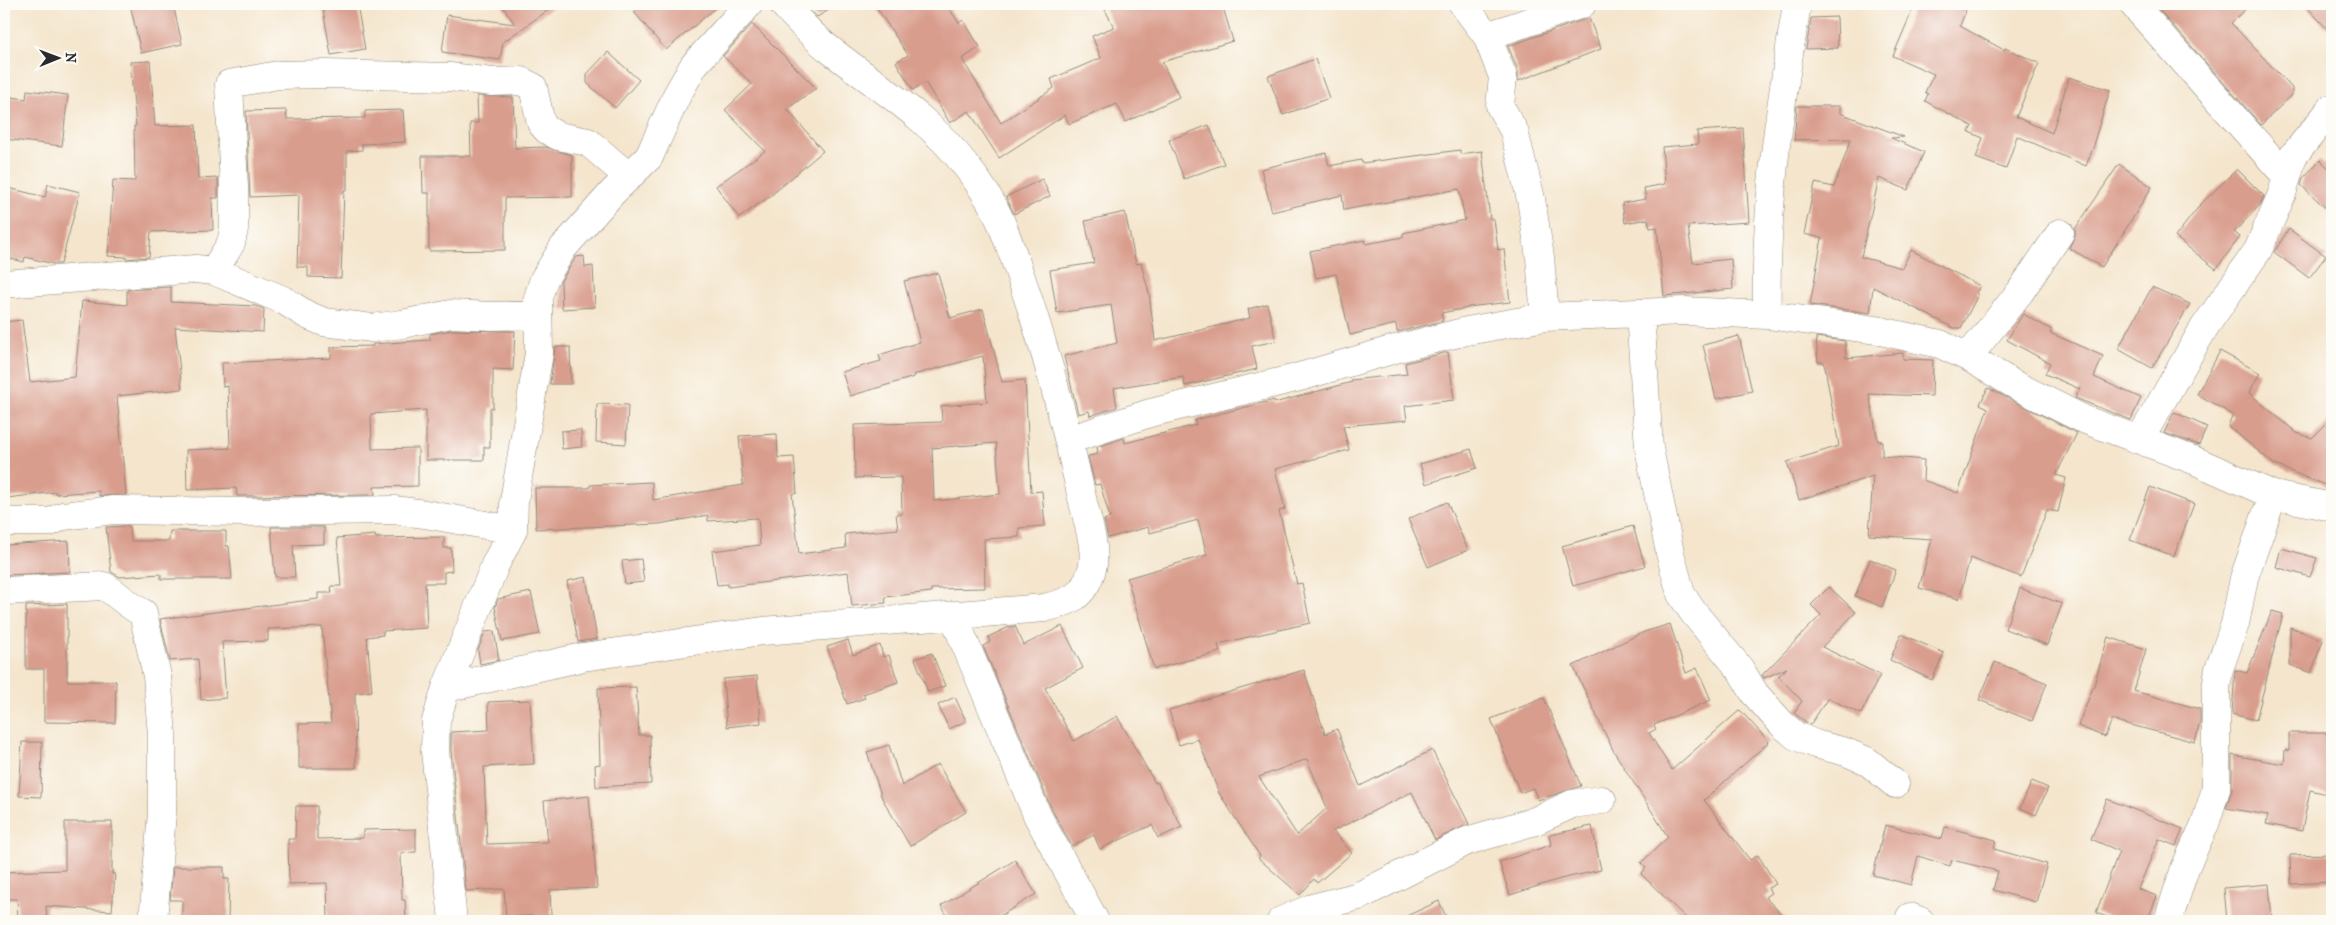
<svg xmlns="http://www.w3.org/2000/svg" width="2336" height="925" viewBox="0 0 2336 925" font-family="'IM FELL French Canon',serif">
	<style>
		.building { fill: #d99d8d; fill-rule: evenodd }
		.lines { fill: none; stroke-linecap: round; stroke-linejoin: round }
		.minor-casing { stroke: #90887c; stroke-width: 29 }
		.minor { stroke: #fff; stroke-width: 28 }
	</style>
	<rect width="100%" height="100%" fill="#fdfcf7"/>
	<filter id="ink" filterUnits="userSpaceOnUse"><feTurbulence type="fractalNoise" baseFrequency=".02" numOctaves="2"/><feDisplacementMap in="SourceGraphic" scale="10" xChannelSelector="R" yChannelSelector="G"/><feConvolveMatrix kernelMatrix="1 2 1 2 8 2 1 2 1" color-interpolation-filters="sRGB"/></filter>
	<filter id="wash" filterUnits="userSpaceOnUse"><feTurbulence type="fractalNoise" baseFrequency=".0096" numOctaves="4" result="noise"/><feDisplacementMap in="SourceGraphic" scale="20" xChannelSelector="R" yChannelSelector="G"/><feGaussianBlur stdDeviation="1.12" result="paint"/><feColorMatrix in="noise" values="0 0 0 0 0 0 0 0 0 0 0 0 0 0 0 0 0 1.4 0 .05"/><feComposite in="paint" operator="in"/></filter>
	<g filter="url(#wash)">
		<rect width="100%" height="100%" fill="#f4e5cc"/>
		<g id="blocks">
			<!-- building -->
			<path class="building" d="M130,4h43l9,40 -41,9z
				M322,4h35l8,45 -34,6z
				M501,4h56l-54,38 -3,18 -58,-8 5,-37 68,9z
				M643,4h77l-54,46 -32,-38z
				M804,4h35l-22,13z
				M874,4h72l13,19 4,-3 17,27 -18,12 39,64 53,-35 -3,-9 50,-21 -9,-22 22,-9 -12,-23h120l11,37 -71,21 17,35 -53,25 -9,-18 -48,20 -4,-9 -66,43 -30,-47 -19,12 -25,-41 -12,8 -17,-28 12,-7z
				M1915,4h53l-8,22 44,24 1,-2 34,15 -23,54 36,16 17,-56 41,13 -16,52 1,1 -9,23 -69,-30 -11,33 -30,-11 7,-20 -14,-6 3,-6 -47,-25 3,-7 -3,-2 9,-18 -41,-18z
				M2154,4h97l-20,19 61,65v7l-31,30z
				M2304,4h28v30z
				M1837,17l1,31 -32,1 5,-31z
				M1589,18l12,31 -83,32v-10l-10,-25z
				M752,24l64,64 -29,21 36,42 -54,46 -30,21 -23,-32 49,-35 -40,-41 27,-26 -29,-28z
				M608,52l31,28 -24,28 -28,-25v-9z
				M1315,59l14,39 -46,17 -15,-39z
				M150,61l5,65 41,-1 2,54 20,-1v20h-6l1,32 -62,2 -2,25 -23,2v-2l-18,-1 5,-76 22,1 -1,-55h2l-6,-64z
				M27,90l41,5 -6,51 -58,-7v-43l22,3z
				M477,96l36,1 2,51 31,-1 26,8v42l-67,1v52l-76,1v-58h-6l-1,-37h49l-1,-33h8z
				M1797,106h43v7l64,24 -13,1 33,14 -16,38 -29,-12 -18,79 41,11 9,-18 69,36 -4,7 2,2 -17,33h-7l-81,-41 -3,26 -60,-8 12,-67 -18,-4 11,-51 19,4 17,-48 -57,1z
				M286,110l1,9 78,-1v-7l38,-1 2,32 -43,2v6l-15,1v39h-3l-3,88 -33,-1v-10h-11l2,-72 -49,2 -4,-86z
				M1209,125l15,39 -40,15 -15,-39z
				M1743,128l6,94 -61,4 5,37 38,-4 2,30 -69,7 -7,-69 -7,1 -2,-9 -23,4 -3,-20 24,-4 -2,-11 21,-4 -3,-37 36,-3 -1,-13z
				M1460,150v4l22,-3 8,68h4l4,31 6,-1 6,53 -42,5v1l-27,5 2,8 -46,11 -1,-8 -46,11 -14,-61 -20,4 -6,-27 55,-11 1,4 37,-7v-4l62,-13 -6,-31 -115,21 -2,-15 -70,17 -11,-43 65,-16 3,13 32,-6 1,3z
				M2320,160l12,11v43l-31,-29 2,-7z
				M2119,164l33,23 -50,80 -33,-19 6,-13v-6z
				M2237,169l27,27 -4,9 -26,27 6,5 -24,32 -41,-32 25,-32z
				M1042,179l8,17 -36,18 -8,-17z
				M48,184l32,8 -19,72h-7l-29,-7 -1,5 -20,-5v-70l41,10z
				M1125,212l11,52 5,-1 8,30 6,48 95,-23 -2,-9 19,-5 9,37 -24,5 5,23 -72,17 -2,-9 -69,11 3,19 -27,9 -1,-5 -11,3 -14,-58 53,-13 -6,-38 -54,8 -7,-43 44,-7 -9,-42z
				M2289,229l37,27 -17,22 -35,-26z
				M584,256l1,11 8,-1 2,41 -33,2 -1,-28 15,-24z
				M938,273l12,45 33,-9 19,73 23,-2 6,112 11,-1 3,35 -26,2v9l-35,2 1,49 -54,1v3l-46,5 1,6 -34,3 -4,-34 -120,15v-3l-11,1 -5,-34 48,-6 -2,-27 -50,3v-6l-49,9 -123,5 -1,-41h55v-3l62,-3 1,18 90,-15 -4,-49 38,-2 1,24 16,-1 3,36 -5,1 7,60 47,-6 -1,-14 53,-5 -2,-15h6l-1,-37 -46,1 -1,-53 88,-3 -1,-16 46,-4 -4,-46 -70,19 1,2 -64,19 -8,-24 39,-11 -2,-6 41,-13 -16,-61zM996,443l4,51 -66,7 -2,-53z
				M171,287v15l85,4 8,3 -1,23 -88,-5 7,62 -65,7 9,99 -27,1v-5l-43,3v-2l-49,6 -3,-31v-145l18,-2 8,62 45,-5 7,-76 45,4v-15z
				M2152,287l38,17 -38,64 -34,-19z
				M2023,314l29,16 -2,3 53,23 -9,21 47,21 -10,22 -56,-22 5,-9 -35,-15 5,-11 -43,-23z
				M452,330l63,1 -2,39 -20,-1v39h-3v39h-6v13h-58v-50l-55,4 1,35 46,-1v38l-44,1 1,8 -138,1 -1,-8 -49,2 -1,-40 44,-2 -2,-62 -5,1 -1,-24 109,-5v-11l42,-1v-2l57,-4v-6z
				M1739,336l13,55 -36,8 -13,-54z
				M1816,337l29,4 1,17 57,-5v6l30,1 -1,36 -63,-2 9,47h4v15l42,4 -1,20 35,13 30,-85 -8,-4 8,-16 89,45 -21,42 10,3 -8,34 -11,-2 -26,67 -51,-19 -11,41 -40,-11 13,-49 -63,-4 4,-59 -74,24 -12,-38 52,-16 -15,-84h-6z
				M555,347h15l1,37h-21z
				M2220,351l40,22 -11,20 48,40 15,5 20,-20v70l-57,-23 -47,-39 5,-11 -36,-21z
				M1448,352l6,48 -49,6 2,14 -64,6 6,24 -74,19 10,40 -6,2 18,73 5,-1 8,40 -92,21 2,8 -66,17 -27,-91 80,-23 -9,-35 -48,13 -2,-6 -40,11 -4,-18 6,-2 -10,-34 -5,1 -7,-29 10,-2 -1,-7 27,-9 1,5 71,-18 -1,-5 79,-20v3l78,-21 -1,-2 56,-6 -2,-11z
				M597,404l31,1 -2,39 -30,-2z
				M2174,412l33,15 -8,18 -35,-12z
				M581,430l1,17 -20,2 -1,-18z
				M1471,449l6,19 -51,16 -6,-20z
				M2150,487l44,17 -20,52 -44,-16z
				M1447,502l21,48 -40,17 -20,-48z
				M129,526l2,15h38l1,-10h56v15h3l3,33h-71v-5l-41,3 -9,-5 -5,-45z
				M1633,526l12,40 -72,20 -11,-40z
				M271,527h53v17l-31,1 2,32h-20z
				M375,535l1,3 68,-1v11h7l1,23 -8,1v11h-19l2,45 -44,3v4l-16,2 5,54 -17,2 1,75h-57v-44l32,-1 -9,-96 -54,2v12l-46,1 4,56 -25,2 -3,-41 -28,2 -10,-42 158,-20v-6h14l-1,-7h10l-4,-48z
				M69,541l1,31 -66,3v-30z
				M2281,548l36,10 -7,19 -34,-10z
				M641,559l3,23 -19,2 -3,-23z
				M1870,559l26,11 -14,37 -27,-11z
				M586,577l11,62 -19,3 -11,-61z
				M1829,587l27,25 -34,35 58,28 -19,39 -33,-16 -18,27 -16,-12 8,-12 -24,-25 9,-8 -23,10 -2,-3 59,-60 -10,-10z
				M2020,588l42,16 -15,41 -42,-16z
				M531,592l9,42 -38,7 -7,-34 3,-8z
				M67,604v77h49l-1,42 -71,-1v-53h-18v-63z
				M2272,611l11,3 -27,106 -24,-6 3,-44 12,3z
				M1670,624l16,49 11,-5 14,32 -57,25 2,4 -7,4 23,37 68,-60 29,32 -65,58 46,60 8,-5 18,29 -8,4 3,5 -6,4 23,24h-99l-48,-47 5,-6 -5,-5 27,-26 -55,-87 -40,-84 71,-34z
				M1015,626l9,19 38,-19 21,42 -38,20 29,53 43,-25 38,67 2,-1 25,45 -24,11 -6,-13 -52,24 -6,-14 -22,11 -20,-36 -69,-164 7,-4 -2,-5 21,-10z
				M2290,627l33,13 -12,33 -21,-8z
				M494,631l5,29 -19,4 -2,-14 7,-18z
				M1901,634l43,19 -12,27 -42,-20z
				M2108,637l38,12 -12,42 66,18v13l-5,20 -83,-22 -7,17 -27,-11 16,-41z
				M848,640l5,15 27,-10 3,12 6,-2 9,27 -35,12 2,4 -18,6 -20,-57z
				M932,653l13,33 -17,6 -13,-33z
				M1995,662l52,21 -15,38 -53,-21z
				M1304,670l21,64 12,-5 23,57 72,-36 37,74 -34,16 -23,-48 -79,39 19,22 -35,30 -3,-4 -14,16 -42,-37 2,-2 -41,-63 -21,-54 -19,6 -10,-35zM1307,759l20,49 -30,27 -38,-58z
				M757,676l4,47 -34,4 -4,-48z
				M636,687l3,48h11l1,49 -55,3 -1,-22 5,-1 -2,-76z
				M955,697l11,24 -17,8 -11,-24z
				M1544,698l37,88 -43,14 -5,-12 -13,5 -29,-74z
				M530,700l4,64 -50,3 3,77 61,-2 -4,-41 45,-5 8,92 -47,2 1,25 -45,2 -2,-28 -38,2 -15,-141v-18l38,-2 -1,-28z
				M2289,733h43v62l-22,-5 -8,41 -36,-7 2,-9 -42,-7 6,-19v-34l52,9 1,-14 4,1z
				M22,742h20l-1,55 -22,-1z
				M889,745l13,41 36,-22 28,48 -56,34 -28,-48 -15,-46z
				M2032,781l16,7 -12,27 -16,-7z
				M2107,799l76,30 -7,17 -17,-7 -21,50 19,7 -10,25h-29l-22,-8 23,-62 -28,-12z
				M296,806h21v33l46,-1v-8l53,-1v23l-15,1 1,47h3l1,21h-78l-1,-38 -38,1 -1,-45h7z
				M65,822h47v52h3l-3,37 -66,-5 1,15h-29l-1,-22h-13v-27l61,-2z
				M1885,825l57,14 3,-12 51,13 -2,9 53,15 -11,38 -43,-12 5,-19 -46,-11 -2,6 -32,-10 -7,29 -38,-10z
				M1592,826l9,44 -41,9 -50,16 -11,-33 52,-17 -2,-10z
				M2332,854v28l-41,2 -1,-29z
				M1015,860l21,34 -44,27h-41l-10,-15z
				M173,867h51v12h5l-1,42h-46v-21h-12z
				M2269,884l3,36 -45,1 -3,-33z
				M1439,901l9,20h-52z"/>
		</g>
	</g>
	<g filter="url(#ink)">
		<use href="#blocks" fill-opacity="0" stroke="#90887c" stroke-width="1"/>
		<g class="lines">
			<!-- minor casing -->
			<g class="minor-casing">
				<path id="minor" d="M1463,4l24,32 16,41 -3,29 14,25 17,68 9,58 5,60
					M2133,4l154,173
					M1487,36l95,-32
					M214,271l17,-28 3,-14v-42l-5,-103 49,-9 47,-1 125,3 42,5 29,-1 12,6 8,36 6,7 11,6 30,6 41,35
					M4,284l192,-15 18,2 69,29 24,15 17,7 48,6 30,-4 49,-10 40,2 46,-1
					M1640,313l9,135 21,105 11,41 12,18 47,57 15,25 27,30 14,12 19,8 31,8 21,9 28,23
					M1767,315c-3,-104 13,-208 30,-311
					M1968,357l52,-65 40,-59
					M2140,439l64,-111 54,-78 24,-56 11,-38 39,-48
					M1069,440l81,-27 146,-35 99,-29 72,-18 78,-14 139,-6 83,4 109,15 64,14 28,13 49,29 66,33 113,42 77,34 59,12
					M4,522h46l13,-6 50,-6 130,2 151,-2 31,4 88,16
					M4,591l100,-5c14,8 24,20 39,27l14,63 5,58v79l-9,108
					M953,615l85,202 57,104
					M446,688l137,-31 180,-26 281,-23c26,-6 40,-11 48,-39 6,-19 -6,-52 -10,-71 -20,-90 -45,-181 -78,-268 -8,-22 -23,-45 -38,-64 -37,-49 -90,-80 -137,-117 -17,-13 -32,-30 -46,-45
					M1910,917l10,4
					M453,921l-18,-170 1,-30 10,-33 49,-123 18,-35 1,-29 25,-148 -1,-55 6,-19 19,-31 50,-56 36,-35 28,-62 17,-30 55,-61
					M1281,921l31,-13 47,-12 108,-55 68,-20 37,-17 30,-4
					M2168,921l17,-53 20,-44 11,-35v-100l3,-20 16,-45 9,-46 29,-83"/>
			</g>
			<!-- minor -->
			<use href="#minor" class="minor"/>
		</g>
	</g>
	<!-- margin -->
	<rect width="2336" height="925" fill="none" stroke="#fdfcf7" stroke-width="20"/>
	<!-- north arrow -->
	<g transform="translate(58 58) rotate(89)" stroke="#fdfcf7" stroke-width="4" paint-order="stroke">
	<path d="M0-4L9 19L0 12L-9 19Z" fill="#2b2b2b"/>
	<text y="-8" font-size="14" font-weight="bold" text-anchor="middle" fill="#2b2b2b">N</text>
	</g>
</svg>
